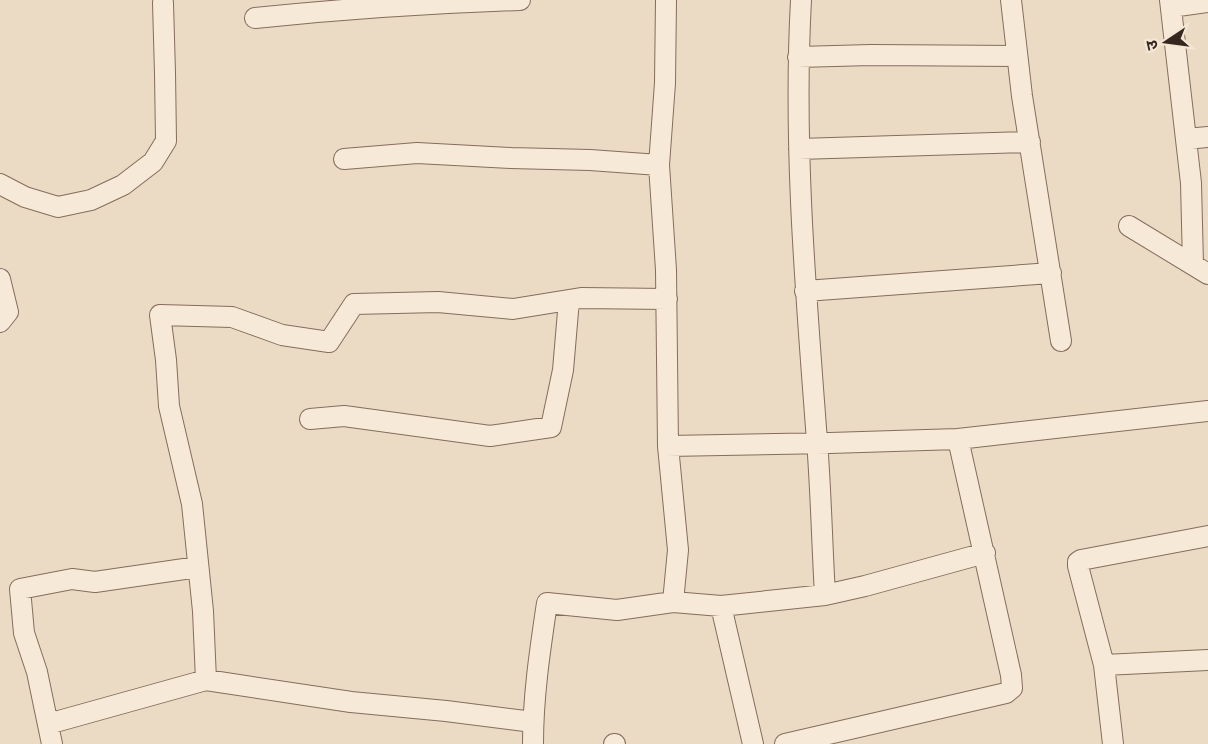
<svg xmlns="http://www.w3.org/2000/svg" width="1208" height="744" viewBox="0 0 1208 744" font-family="'PT Serif','Noto Sans Devanagari',serif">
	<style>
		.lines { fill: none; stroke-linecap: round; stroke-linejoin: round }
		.street-casing { stroke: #846d5c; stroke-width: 22 }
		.street { stroke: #f6e9d7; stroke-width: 20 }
	</style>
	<rect width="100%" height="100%" fill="#ebdbc4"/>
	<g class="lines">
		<!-- street casing -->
		<g class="street-casing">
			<path id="street" d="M801,0c-8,147 5,294 16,441 4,51 5,103 8,154
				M1011,0l11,96 39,245
				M1170,0l21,183 2,81
				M1171,7l37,-5
				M255,18c88,-9 176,-15 265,-18
				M798,57l73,-2 146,1
				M1186,139l22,-2
				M799,149l231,-7
				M344,159l73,-6 94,5 79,2 69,5
				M0,184l25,13 33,10 33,-7 32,-15 30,-23 13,-21 -1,-68 -2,-70
				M1129,226l79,48
				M0,279l8,33 -8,10
				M805,291l246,-18
				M310,419l34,-3 146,20 61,-9 12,-57 6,-70
				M668,446l162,-3 128,-4
				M673,602l48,4 104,-11 40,-9 120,-33
				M721,606l32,138
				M1104,665l104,-5
				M206,680l-3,-69 -11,-107 -23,-98 -3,-46 -6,-45 72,2 50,18 47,7 25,-38 84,-2 75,7 68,-11 86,1
				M48,724l158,-44 145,22 95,9 87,11
				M52,744l-15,-72 -13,-39 -4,-44 52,-10 23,3 103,-15
				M533,744c0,-48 7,-94 14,-141l70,7 56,-8 5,-52 -10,-104 -2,-176 -7,-105 6,-82 1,-83
				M614,744h1
				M785,744l221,-51 6,-5 -1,-13 -53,-236 250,-28
				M1113,744l-9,-79 -26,-99v-4l3,-2 127,-24"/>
		</g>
		<!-- street -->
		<use href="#street" class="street"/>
	</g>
	<!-- north arrow -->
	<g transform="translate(1166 42) rotate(257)" stroke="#f3e6d3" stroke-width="4.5" paint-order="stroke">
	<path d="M0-4.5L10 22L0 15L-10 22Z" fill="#35271f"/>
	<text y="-9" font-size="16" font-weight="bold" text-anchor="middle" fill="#35271f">उ</text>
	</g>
</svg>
